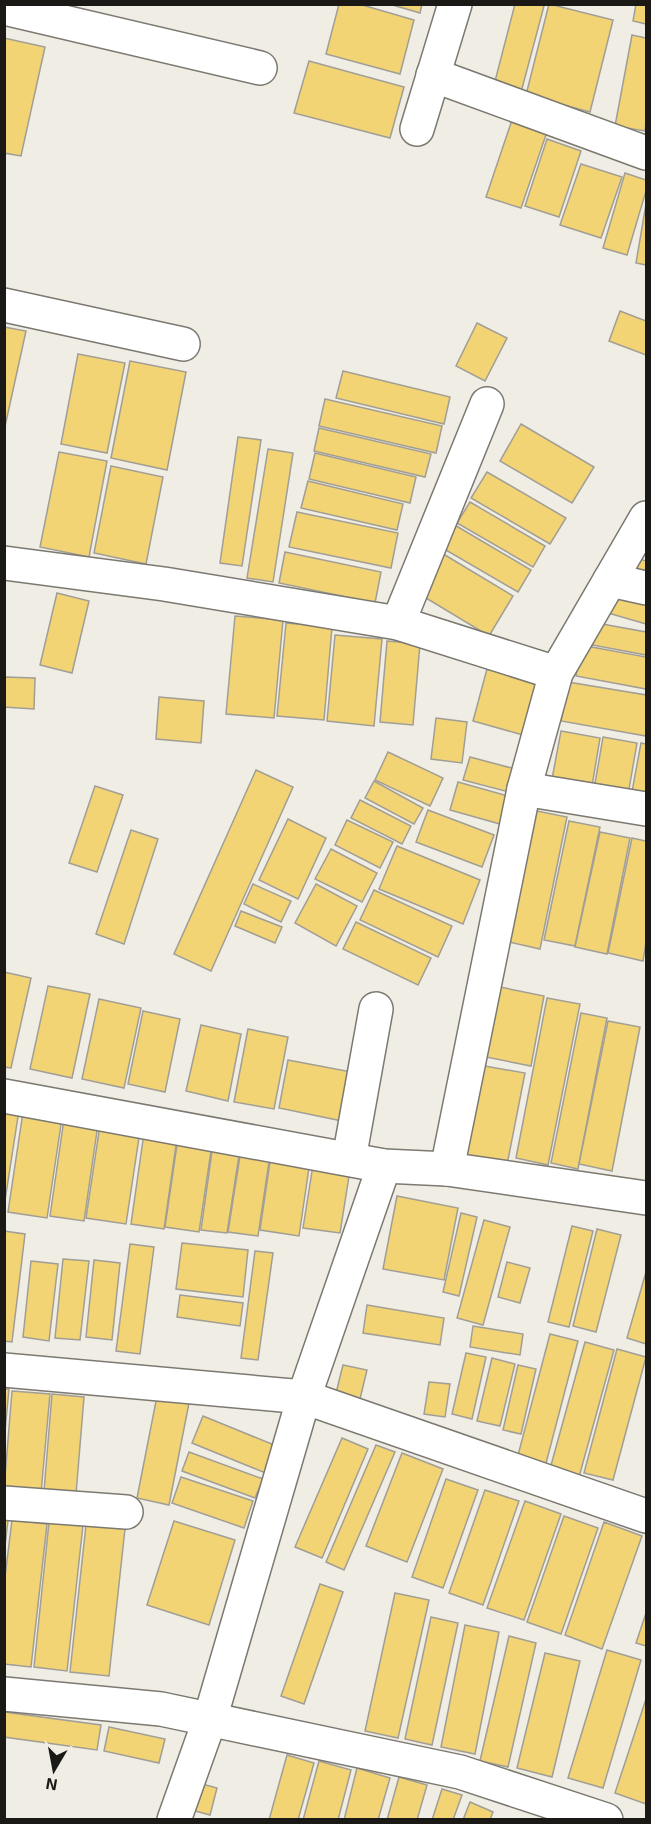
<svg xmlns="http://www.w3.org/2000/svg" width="651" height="1824" viewBox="0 0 651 1824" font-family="'Exo 2',sans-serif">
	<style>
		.building { fill: #f3d474; stroke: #a19e96; stroke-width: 1.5 }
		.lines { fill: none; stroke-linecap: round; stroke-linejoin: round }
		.minor-casing { stroke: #7c7971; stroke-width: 36 }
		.minor { stroke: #fff; stroke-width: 33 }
	</style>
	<rect width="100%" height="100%" fill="#f0ede4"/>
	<g class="building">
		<polygon points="339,4 359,4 414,20 400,74 326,54"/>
		<polygon points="389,4 422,4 420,13"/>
		<polygon points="515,4 536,4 544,6 520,96 493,89"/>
		<polygon points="549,4 613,20 590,112 526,95"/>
		<polygon points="636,4 646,4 646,24 633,21"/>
		<polygon points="632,35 646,38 646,122 645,131 615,126"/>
		<polygon points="4,38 45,47 21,156 4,153"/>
		<polygon points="309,61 404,87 390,138 294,113"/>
		<polygon points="514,114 549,126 521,208 486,197"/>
		<polygon points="547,139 581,151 559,217 525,206"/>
		<polygon points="581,164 622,177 601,238 560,225"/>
		<polygon points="625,173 646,180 646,191 627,255 603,248"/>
		<polygon points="646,204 646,265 636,263"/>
		<polygon points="620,311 646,321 646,355 609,341"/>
		<polygon points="477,323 507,338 485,381 456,366"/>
		<polygon points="4,327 26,331 4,431"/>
		<polygon points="78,354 125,363 107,453 61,444"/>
		<polygon points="130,361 186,372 167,470 111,458"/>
		<polygon points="343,371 450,397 444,424 336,398"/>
		<polygon points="325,399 442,426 436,453 319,426"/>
		<polygon points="521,424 594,467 572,503 500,461"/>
		<polygon points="319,428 431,454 425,477 314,451"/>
		<polygon points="238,437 261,440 242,566 220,563"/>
		<polygon points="268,449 293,453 273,582 247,578"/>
		<polygon points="59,452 107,461 89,557 40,547"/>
		<polygon points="315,453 416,477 410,503 309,479"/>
		<polygon points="111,466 163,477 146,564 94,553"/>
		<polygon points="487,472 566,518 550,544 471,498"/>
		<polygon points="308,481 403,504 397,530 301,508"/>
		<polygon points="470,502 545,546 533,567 457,523"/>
		<polygon points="297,512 398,533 391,568 289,547"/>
		<polygon points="453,524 531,570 518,592 439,546"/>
		<polygon points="285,552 381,572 375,603 279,583"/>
		<polygon points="440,552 513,596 489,636 416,592"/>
		<polygon points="631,556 646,561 646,579 626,572"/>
		<polygon points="614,591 646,599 646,624 608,613"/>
		<polygon points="57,593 89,601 72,673 40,665"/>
		<polygon points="235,616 283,620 274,718 226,714"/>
		<polygon points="591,622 646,632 646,655 587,644"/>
		<polygon points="286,623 332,627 324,720 277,716"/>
		<polygon points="335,635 382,639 374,726 327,721"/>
		<polygon points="387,641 420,644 413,725 380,722"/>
		<polygon points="581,645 646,657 646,689 576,676"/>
		<polygon points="487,669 537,683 523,735 473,721"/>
		<polygon points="4,677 35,678 34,709 4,707"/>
		<polygon points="568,682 646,695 646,736 561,721"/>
		<polygon points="159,697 204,701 201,743 156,739"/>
		<polygon points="436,718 467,722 462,763 431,759"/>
		<polygon points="561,731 600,738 592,786 552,779"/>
		<polygon points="603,737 637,743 628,795 594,789"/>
		<polygon points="641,743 646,744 646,800 631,797"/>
		<polygon points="388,752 443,778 430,806 375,780"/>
		<polygon points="470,757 519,770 513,793 463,780"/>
		<polygon points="256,770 293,787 211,971 174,954"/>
		<polygon points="374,781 423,808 414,824 365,798"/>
		<polygon points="458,782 508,796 500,824 450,810"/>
		<polygon points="95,786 123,795 97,872 69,863"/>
		<polygon points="360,800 411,826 402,844 351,818"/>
		<polygon points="428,810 494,835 482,867 416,842"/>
		<polygon points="532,810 567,817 540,949 505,941"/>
		<polygon points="288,819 326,838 298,899 259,880"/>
		<polygon points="347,820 393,842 380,868 335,845"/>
		<polygon points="569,821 600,827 575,946 544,940"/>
		<polygon points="131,830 158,839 124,944 96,934"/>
		<polygon points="600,832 630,838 607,954 575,947"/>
		<polygon points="632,838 646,841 646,942 643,961 608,953"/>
		<polygon points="397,846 480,880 463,924 379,889"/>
		<polygon points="331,849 377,873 362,902 315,879"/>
		<polygon points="253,884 291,901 281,922 244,904"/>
		<polygon points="316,884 357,906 336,946 295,923"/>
		<polygon points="374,890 452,926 438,957 360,920"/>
		<polygon points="241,911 282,927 275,943 235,926"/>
		<polygon points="356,922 431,958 418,985 343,949"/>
		<polygon points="4,972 31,978 11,1068 4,1067"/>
		<polygon points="48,986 90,994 72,1078 30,1069"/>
		<polygon points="495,986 544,996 531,1066 481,1056"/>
		<polygon points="547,998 580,1004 548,1165 516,1158"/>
		<polygon points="99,999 141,1008 124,1088 82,1079"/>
		<polygon points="143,1011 180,1019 165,1092 128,1084"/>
		<polygon points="581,1013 607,1018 578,1169 551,1163"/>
		<polygon points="608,1021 640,1027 612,1171 579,1164"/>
		<polygon points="201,1025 241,1034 228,1101 186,1091"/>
		<polygon points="248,1029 288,1037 274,1109 234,1102"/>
		<polygon points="288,1060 357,1073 347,1122 279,1108"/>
		<polygon points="479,1065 525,1073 507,1165 461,1156"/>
		<polygon points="4,1108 19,1110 4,1207"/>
		<polygon points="23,1112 62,1118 47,1218 8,1212"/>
		<polygon points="64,1119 98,1124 84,1221 50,1216"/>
		<polygon points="100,1125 140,1131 126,1224 86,1218"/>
		<polygon points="144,1133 177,1138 164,1229 131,1224"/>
		<polygon points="178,1138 212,1144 199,1232 165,1227"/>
		<polygon points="213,1144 240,1149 227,1233 201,1230"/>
		<polygon points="241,1150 270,1155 258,1236 228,1232"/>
		<polygon points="271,1155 310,1161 299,1236 260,1230"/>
		<polygon points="313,1165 350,1170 340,1233 303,1228"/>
		<polygon points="397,1196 458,1208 444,1280 383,1269"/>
		<polygon points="461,1213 477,1217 459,1296 443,1292"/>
		<polygon points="484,1220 510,1227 483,1325 457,1318"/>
		<polygon points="572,1226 593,1231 569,1327 548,1322"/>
		<polygon points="597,1229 621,1235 596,1332 573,1326"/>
		<polygon points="4,1231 25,1234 12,1342 4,1341"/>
		<polygon points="182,1243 248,1250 243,1297 176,1289"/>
		<polygon points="130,1244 154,1247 140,1354 116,1351"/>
		<polygon points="255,1251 273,1253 258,1360 241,1358"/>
		<polygon points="63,1259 89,1261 80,1340 55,1338"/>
		<polygon points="94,1260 120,1263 112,1340 86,1337"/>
		<polygon points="31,1261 58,1264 49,1341 23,1337"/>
		<polygon points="507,1262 530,1268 520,1303 498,1297"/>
		<polygon points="646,1272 646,1344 627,1338"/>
		<polygon points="180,1295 243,1303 240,1326 177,1317"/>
		<polygon points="367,1305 444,1318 440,1345 363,1333"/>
		<polygon points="473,1326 523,1334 520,1355 470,1347"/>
		<polygon points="550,1334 578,1341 545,1467 517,1459"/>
		<polygon points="585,1342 614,1350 579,1477 550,1469"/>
		<polygon points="617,1349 646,1357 613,1480 584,1473"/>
		<polygon points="466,1353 486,1357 472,1419 452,1414"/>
		<polygon points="492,1358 515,1364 500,1426 477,1421"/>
		<polygon points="343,1365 367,1370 359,1403 335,1397"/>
		<polygon points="518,1365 536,1369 521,1434 503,1430"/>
		<polygon points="429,1382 450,1384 445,1417 424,1414"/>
		<polygon points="4,1389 9,1389 4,1442"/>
		<polygon points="12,1391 50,1394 41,1493 4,1489"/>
		<polygon points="158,1391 190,1398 169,1505 137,1498"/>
		<polygon points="52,1394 84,1397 76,1494 44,1491"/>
		<polygon points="203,1416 279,1447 268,1474 192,1443"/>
		<polygon points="342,1438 368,1449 322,1558 295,1547"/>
		<polygon points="376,1445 395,1452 344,1570 326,1562"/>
		<polygon points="189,1452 263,1479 255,1498 182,1471"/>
		<polygon points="402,1453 443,1469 407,1562 366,1546"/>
		<polygon points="181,1477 253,1501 244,1528 172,1503"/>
		<polygon points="446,1479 478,1490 443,1588 412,1577"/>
		<polygon points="485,1490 519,1501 483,1605 449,1593"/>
		<polygon points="525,1501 561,1514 524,1620 487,1608"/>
		<polygon points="564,1516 598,1528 561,1634 527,1622"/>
		<polygon points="4,1519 8,1520 4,1555"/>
		<polygon points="12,1520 47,1524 31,1667 4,1664 4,1585"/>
		<polygon points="174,1521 235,1540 209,1625 147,1605"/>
		<polygon points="49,1522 83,1525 67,1671 34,1667"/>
		<polygon points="604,1522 642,1536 602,1649 565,1635"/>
		<polygon points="86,1525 125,1529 109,1676 70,1672"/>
		<polygon points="320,1584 343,1592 304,1704 281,1696"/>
		<polygon points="395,1593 429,1600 398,1738 365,1731"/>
		<polygon points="646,1613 646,1646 636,1643"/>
		<polygon points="431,1617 458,1623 432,1745 405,1739"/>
		<polygon points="465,1625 499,1632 475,1754 441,1747"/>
		<polygon points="509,1636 536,1643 508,1767 480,1761"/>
		<polygon points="607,1650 641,1660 603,1788 568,1778"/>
		<polygon points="545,1653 580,1661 552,1777 517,1768"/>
		<polygon points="646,1699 646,1804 615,1793"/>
		<polygon points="4,1712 101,1725 97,1750 4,1737"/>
		<polygon points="109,1727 165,1739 159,1763 104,1751"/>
		<polygon points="287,1755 314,1763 298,1820 269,1820"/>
		<polygon points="319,1761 351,1770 338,1820 303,1820"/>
		<polygon points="357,1768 390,1778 378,1820 344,1820"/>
		<polygon points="399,1777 427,1785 417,1820 387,1820"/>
		<polygon points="191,1781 217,1788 210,1815 184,1808"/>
		<polygon points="442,1789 462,1795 453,1820 432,1820"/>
		<polygon points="470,1802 493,1812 490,1820 463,1820"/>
	</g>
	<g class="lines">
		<g class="minor-casing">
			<g id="minor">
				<polyline points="4,8 260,68"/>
				<polyline points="433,75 646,153"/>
				<polyline points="417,129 455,4"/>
				<polyline points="4,305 183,344"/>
				<polyline points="4,563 164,584 398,623 556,673"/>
				<polyline points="610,580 646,588"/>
				<polyline points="398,623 487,404"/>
				<polyline points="524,789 646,809"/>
				<polyline points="4,1096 384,1166 447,1169 646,1198"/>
				<polyline points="349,1159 376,1009"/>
				<polyline points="447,1169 524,789 556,673 646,518"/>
				<polyline points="4,1370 304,1397 646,1516"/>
				<polyline points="4,1503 126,1512"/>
				<polyline points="4,1694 161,1709 460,1772 606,1820"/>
				<polyline points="174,1820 210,1719 304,1397 384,1166"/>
			</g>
		</g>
		<use href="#minor" class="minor"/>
	</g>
	<rect width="651" height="1824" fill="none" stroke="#1a1916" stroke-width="12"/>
	<g transform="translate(54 1770) rotate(190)" stroke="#f0ede4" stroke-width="4.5" paint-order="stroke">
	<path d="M0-4.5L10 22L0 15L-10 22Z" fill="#1a1916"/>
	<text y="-9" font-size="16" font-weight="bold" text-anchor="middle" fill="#1a1916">N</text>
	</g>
</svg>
